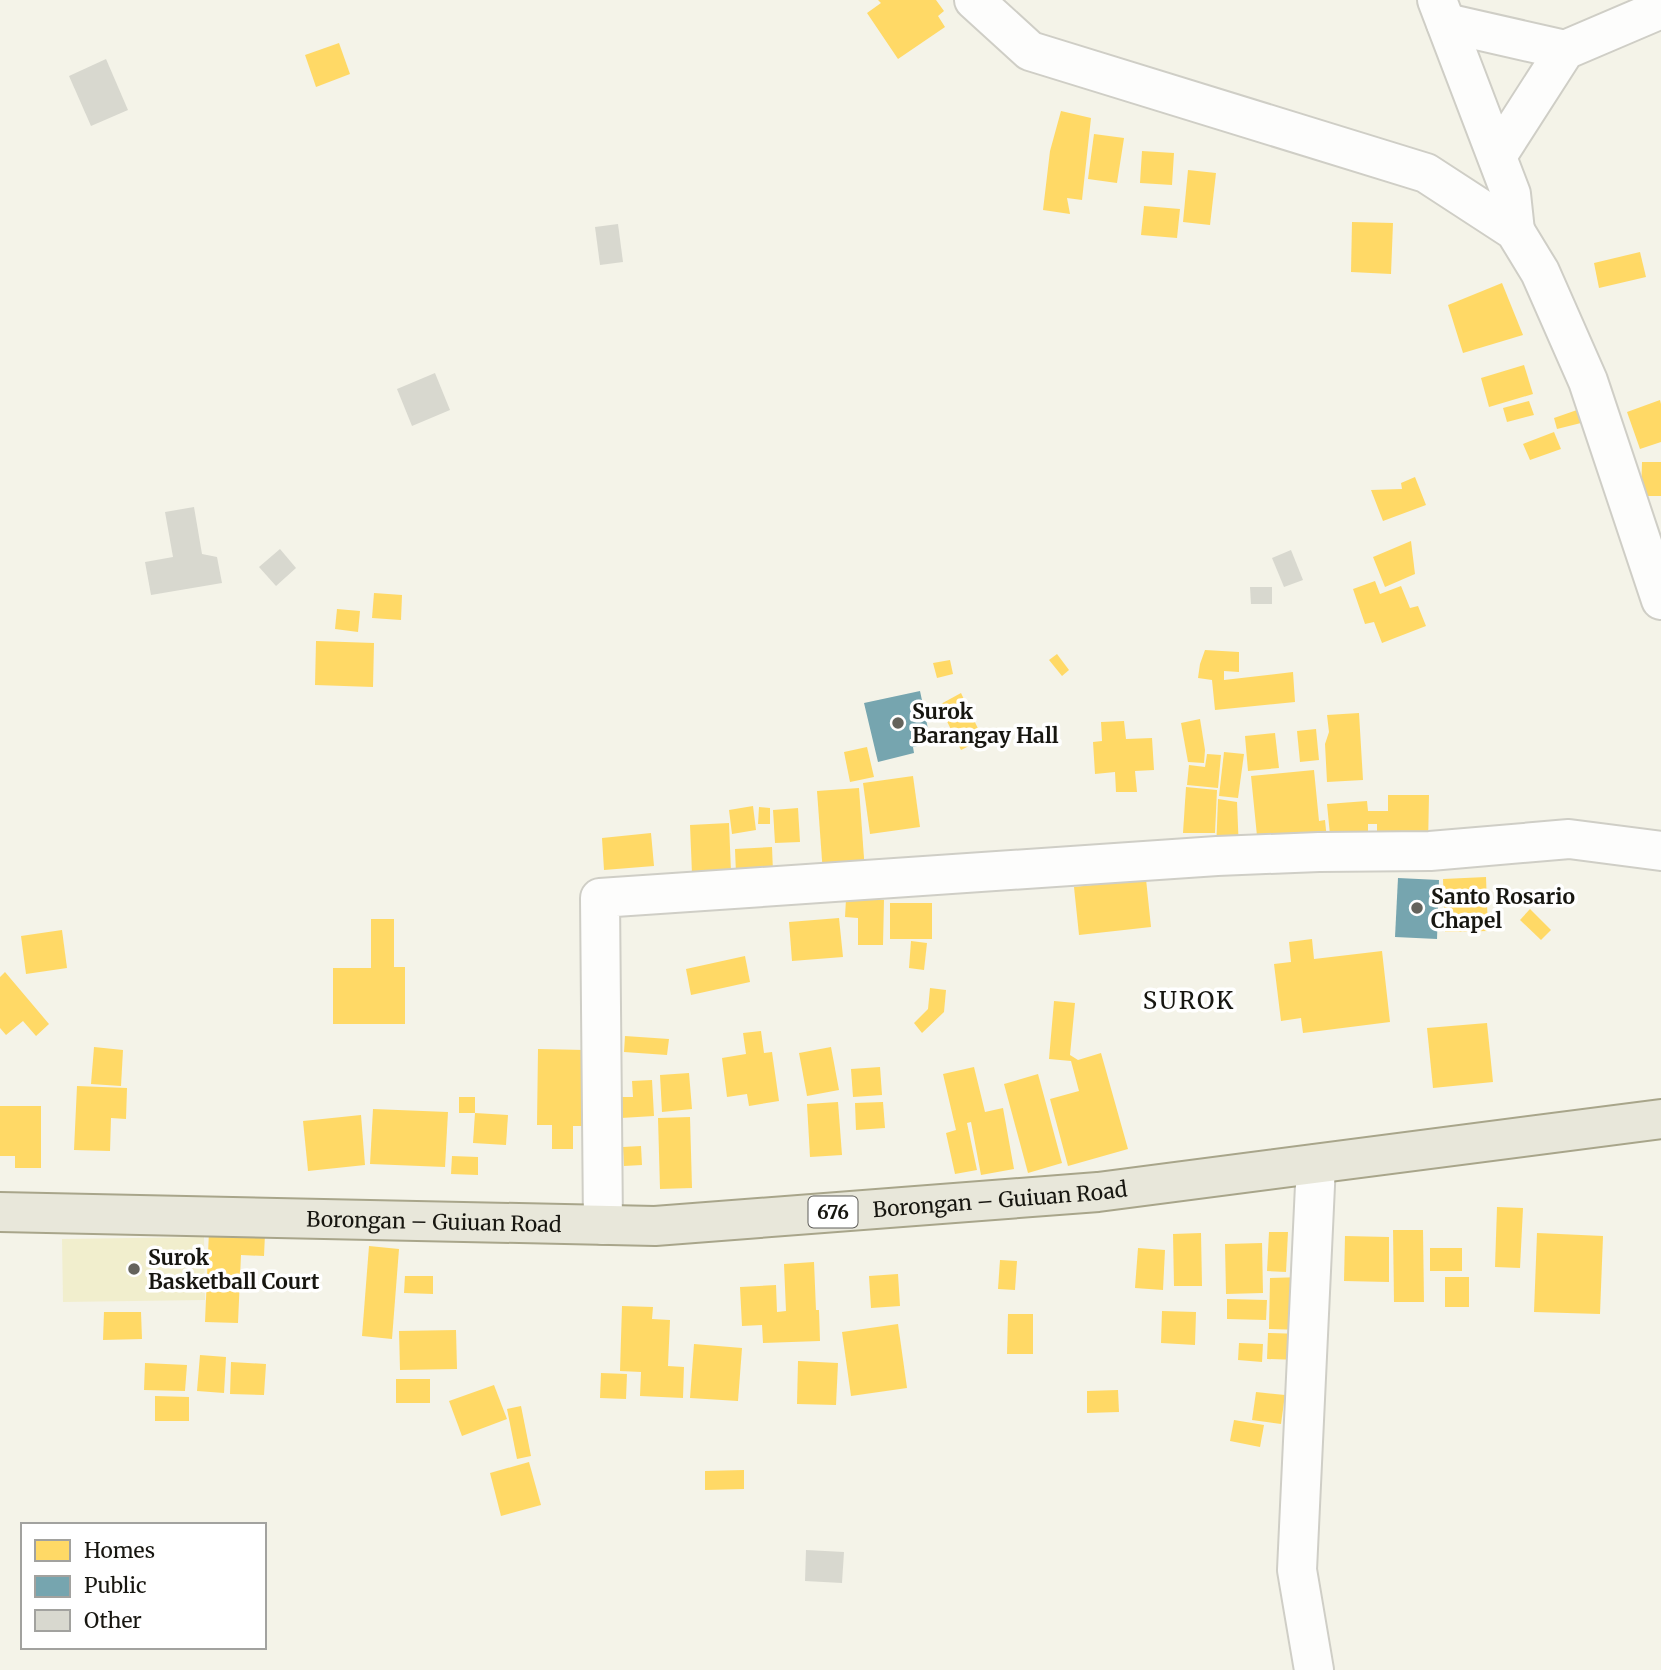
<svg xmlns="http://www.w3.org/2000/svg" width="1661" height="1670" viewBox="0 0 1661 1670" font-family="Merriweather,serif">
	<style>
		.park { fill: #f1eecd }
		.homes { fill: #ffd966 }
		.public { fill: #76a5af }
		.building { fill: #d8d8cf }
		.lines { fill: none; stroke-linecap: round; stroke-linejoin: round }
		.street-casing { stroke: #cfcec6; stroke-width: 42 }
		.primary-casing { stroke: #a8a58a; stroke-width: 42 }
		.street { stroke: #fdfdfc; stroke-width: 38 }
		.primary { stroke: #e8e7da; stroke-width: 38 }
		.poi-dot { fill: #64635c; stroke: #fff; stroke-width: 2.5 }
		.labels { text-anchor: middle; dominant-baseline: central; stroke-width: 7; stroke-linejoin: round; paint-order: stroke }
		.shield { fill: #fff; stroke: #5d5c58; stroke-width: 2 }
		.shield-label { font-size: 19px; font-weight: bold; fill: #171610 }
		.poi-label { font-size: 21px; font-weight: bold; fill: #171610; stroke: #fff; text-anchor: start }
		.street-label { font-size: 21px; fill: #171610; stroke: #fff }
		.quarter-label { font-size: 24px; letter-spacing: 2px; fill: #171610; stroke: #fff }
	</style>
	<rect width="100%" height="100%" fill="#f4f3e8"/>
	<polygon class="park" points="204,1237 205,1300 63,1302 62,1239"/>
	<g class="homes">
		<polygon points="878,0 936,0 944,11 938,16 945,27 898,59 867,13 881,3"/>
		<polygon points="339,43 350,74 316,87 305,55"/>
		<polygon points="1061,111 1091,118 1082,200 1067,198 1070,214 1043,210 1050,151"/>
		<polygon points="1094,134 1124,138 1117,183 1088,179"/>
		<polygon points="1142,151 1174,153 1172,185 1140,183"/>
		<polygon points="1188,170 1216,173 1210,225 1183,222"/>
		<polygon points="1144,206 1180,209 1177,238 1141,235"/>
		<polygon points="1352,222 1393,223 1391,274 1351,272"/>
		<polygon points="1640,252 1646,277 1599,288 1594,263"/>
		<polygon points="1502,283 1523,335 1463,353 1448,305"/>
		<polygon points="1524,365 1533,394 1489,407 1481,378"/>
		<polygon points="1660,400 1661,404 1661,442 1640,449 1627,412"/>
		<polygon points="1529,401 1534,415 1507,422 1503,408"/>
		<polygon points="1577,410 1581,423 1557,429 1554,418"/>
		<polygon points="1554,432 1561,449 1530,460 1523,444"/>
		<polygon points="1642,462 1661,462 1661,496 1641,496"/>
		<polygon points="1415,477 1426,505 1383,521 1371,490 1402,489 1401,483"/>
		<polygon points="1411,541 1415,574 1385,587 1373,557"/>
		<polygon points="1375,581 1380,594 1401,586 1410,608 1418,606 1426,626 1382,643 1374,622 1365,624 1353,589"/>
		<polygon points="374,593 402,595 401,620 372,618"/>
		<polygon points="337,609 360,611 358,632 335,629"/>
		<polygon points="316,641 374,643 373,687 315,685"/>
		<polygon points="1205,650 1239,652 1239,672 1224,671 1224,680 1293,672 1295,702 1215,710 1212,680 1198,678 1200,664"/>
		<polygon points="1057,654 1069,670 1062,676 1049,660"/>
		<polygon points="950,660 953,674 937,678 933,663"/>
		<polygon points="961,693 983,739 961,750 939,705"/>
		<polygon points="1359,713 1363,780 1327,782 1325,744 1329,732 1327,715"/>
		<polygon points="1200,719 1205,750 1204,763 1188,762 1181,723"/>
		<polygon points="1124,721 1126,739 1152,738 1154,770 1135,771 1137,792 1116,792 1115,772 1095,774 1093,742 1102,741 1101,722"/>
		<polygon points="1316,729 1319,760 1300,762 1297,731"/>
		<polygon points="1275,733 1279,768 1248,771 1245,736"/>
		<polygon points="867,747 874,777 850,782 844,752"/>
		<polygon points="1224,752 1244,754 1238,798 1219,796"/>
		<polygon points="1207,754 1221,755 1218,788 1187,785 1189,765 1205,767"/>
		<polygon points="1314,770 1319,821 1325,820 1327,840 1258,846 1251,776"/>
		<polygon points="913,776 920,827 870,834 863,783"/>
		<polygon points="1186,787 1217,790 1215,833 1183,833"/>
		<polygon points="859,788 865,872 823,874 817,791"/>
		<polygon points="1388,795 1429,795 1428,847 1377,845 1377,824 1368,824 1368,832 1330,835 1327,804 1367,801 1368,811 1388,811"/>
		<polygon points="1218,799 1237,802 1239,851 1216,851"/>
		<polygon points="753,806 756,830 732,834 729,810"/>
		<polygon points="759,807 770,808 770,824 758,824"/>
		<polygon points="798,808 800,842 775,843 773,810"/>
		<polygon points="729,823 731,872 692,874 690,825"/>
		<polygon points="651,833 654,866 604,870 602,838"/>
		<polygon points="772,847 773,872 736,874 735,849"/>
		<polygon points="1486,877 1488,931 1445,932 1443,879"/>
		<polygon points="1146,879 1151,927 1079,935 1074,887"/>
		<polygon points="846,899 884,900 883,945 858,945 858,918 845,917"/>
		<rect x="890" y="903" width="42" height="36"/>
		<polygon points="1530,909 1551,930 1541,940 1520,920"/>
		<polygon points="839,918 843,957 792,961 789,922"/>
		<polygon points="371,919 394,919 394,967 405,967 405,1024 333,1024 333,968 371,968"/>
		<polygon points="62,930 67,968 26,974 21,936"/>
		<polygon points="1312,939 1314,959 1382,951 1390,1022 1303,1033 1301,1018 1281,1021 1274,964 1291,962 1289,942"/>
		<polygon points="911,941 927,943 924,970 909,968"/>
		<polygon points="745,956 750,982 691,995 686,969"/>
		<polygon points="5,972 49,1024 36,1036 23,1021 6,1035 0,1028 0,977"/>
		<polygon points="930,988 946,990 944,1012 922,1033 914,1023 928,1009"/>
		<polygon points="1054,1001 1075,1003 1070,1055 1078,1060 1101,1053 1128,1149 1068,1166 1050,1099 1079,1091 1071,1061 1049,1059"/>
		<polygon points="1487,1023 1493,1082 1433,1088 1427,1028"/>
		<polygon points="761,1031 764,1053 772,1052 779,1101 749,1106 747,1094 727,1097 722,1058 746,1054 743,1033"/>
		<polygon points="625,1036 669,1039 667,1055 624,1052"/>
		<polygon points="94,1047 123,1050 121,1086 91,1084"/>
		<polygon points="831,1047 839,1090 807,1096 799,1053"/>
		<polygon points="538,1049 585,1050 584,1126 573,1126 573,1149 552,1149 552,1125 537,1125"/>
		<polygon points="880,1067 882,1095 853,1097 851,1069"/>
		<polygon points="974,1067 985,1112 1003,1108 1014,1169 981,1175 971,1122 967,1123 977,1170 955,1174 946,1133 956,1130 943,1074"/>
		<polygon points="689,1073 692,1109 662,1112 660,1075"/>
		<polygon points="1038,1074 1062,1163 1028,1173 1004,1084"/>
		<polygon points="652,1080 654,1116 621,1118 620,1097 633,1097 632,1081"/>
		<polygon points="77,1086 127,1088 126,1119 111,1118 110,1151 74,1150"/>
		<rect x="459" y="1097" width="16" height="16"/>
		<polygon points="838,1102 842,1155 810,1157 807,1104"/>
		<polygon points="883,1102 885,1128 856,1130 855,1103"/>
		<polygon points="0,1106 41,1106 41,1168 15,1168 15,1156 0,1156"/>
		<polygon points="373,1109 448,1112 445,1167 370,1164"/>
		<polygon points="475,1113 508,1115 506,1145 473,1143"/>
		<polygon points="361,1115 365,1165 308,1171 303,1121"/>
		<polygon points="690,1117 692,1188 660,1189 658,1118"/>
		<polygon points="641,1146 642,1165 624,1166 623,1147"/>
		<polygon points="452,1156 478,1157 478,1175 451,1174"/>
		<polygon points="1497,1207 1523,1208 1520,1268 1495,1267"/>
		<polygon points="1393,1230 1423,1230 1424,1302 1394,1302"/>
		<polygon points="209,1231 265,1234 264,1256 241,1255 238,1323 205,1322"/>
		<polygon points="1269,1232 1288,1232 1286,1272 1267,1271"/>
		<polygon points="1201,1233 1202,1286 1174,1286 1173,1234"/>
		<polygon points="1537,1233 1603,1236 1600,1314 1534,1312"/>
		<polygon points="1345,1236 1389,1237 1389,1282 1344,1281"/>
		<polygon points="1262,1243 1263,1293 1226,1294 1225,1244"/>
		<polygon points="369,1246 399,1249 392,1339 362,1336"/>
		<polygon points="1138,1248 1165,1250 1163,1290 1135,1288"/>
		<rect x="1430" y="1248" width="32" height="23"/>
		<polygon points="1000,1260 1017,1261 1015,1290 998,1289"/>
		<polygon points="814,1262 816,1310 819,1310 820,1341 763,1343 762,1325 742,1326 740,1287 776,1285 777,1312 786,1311 784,1264"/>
		<polygon points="898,1274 900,1306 871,1308 869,1276"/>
		<polygon points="405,1276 433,1276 433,1294 404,1293"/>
		<polygon points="1303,1277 1302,1330 1269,1329 1270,1278"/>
		<rect x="1445" y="1277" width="24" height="30"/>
		<polygon points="1227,1299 1267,1300 1266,1320 1227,1319"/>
		<polygon points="622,1306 653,1307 652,1319 670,1320 668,1366 684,1367 683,1398 640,1396 641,1372 620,1371"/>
		<polygon points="1162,1311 1196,1312 1195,1345 1161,1343"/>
		<polygon points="104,1312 141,1312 142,1339 103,1340"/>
		<polygon points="1008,1314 1033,1314 1033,1354 1007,1354"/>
		<polygon points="898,1324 907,1388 851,1396 842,1332"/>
		<polygon points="456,1330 457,1369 400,1370 399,1331"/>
		<polygon points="1268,1333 1302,1334 1300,1360 1267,1359"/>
		<polygon points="1239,1343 1263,1344 1262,1362 1238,1360"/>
		<polygon points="694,1344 742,1348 738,1401 690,1398"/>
		<polygon points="200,1355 226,1357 224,1393 197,1391"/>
		<polygon points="798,1361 838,1363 836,1405 797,1404"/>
		<polygon points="231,1362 266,1364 264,1395 230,1394"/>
		<polygon points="145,1363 187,1365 185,1391 144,1390"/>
		<polygon points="601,1373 627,1374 626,1399 600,1398"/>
		<rect x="396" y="1379" width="34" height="24"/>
		<polygon points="494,1385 507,1419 462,1436 449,1401"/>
		<polygon points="1118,1390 1119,1412 1087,1413 1087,1391"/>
		<polygon points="1256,1392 1285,1395 1281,1424 1252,1420"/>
		<polygon points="155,1396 189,1397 189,1421 155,1421"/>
		<polygon points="521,1406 531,1456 517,1459 507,1409"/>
		<polygon points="1234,1420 1264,1425 1260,1447 1230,1441"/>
		<polygon points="529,1462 541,1505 501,1516 490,1473"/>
		<polygon points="744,1470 744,1489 705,1490 705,1471"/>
	</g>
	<g class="public">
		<polygon points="920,691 931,743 913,747 914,753 878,762 864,703"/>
		<polygon points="1398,878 1439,880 1437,939 1395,937"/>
	</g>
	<g class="building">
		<polygon points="106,59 128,110 91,126 69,76"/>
		<polygon points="618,224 623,262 600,265 595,227"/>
		<polygon points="435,373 450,410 412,426 397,389"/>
		<polygon points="194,507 202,554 217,557 222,583 151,595 145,562 173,557 165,512"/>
		<polygon points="280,549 296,568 276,586 259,567"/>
		<polygon points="1291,550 1303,580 1284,587 1272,558"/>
		<polygon points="1250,587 1272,587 1272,604 1251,604"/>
		<polygon points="806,1550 844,1552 842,1583 805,1581"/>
	</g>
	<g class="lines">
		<g class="street-casing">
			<g id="street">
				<polyline points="974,0 1030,51 1426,173 1515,231 1540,272 1588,381 1661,600"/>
				<polyline points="1437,0 1511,194 1515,231"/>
				<polyline points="1446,23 1565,50"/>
				<polyline points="1497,156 1565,50 1661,9"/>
				<polyline points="603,1225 600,898 1217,856 1319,852 1430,851 1569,839 1661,851"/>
				<polyline points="1314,1670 1297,1570 1316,1164"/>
			</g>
		</g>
		<g class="primary-casing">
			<g id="primary">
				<path id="s1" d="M0 1212 655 1226 1098 1192 1661 1119"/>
			</g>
		</g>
		<use href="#street" class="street"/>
		<use href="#primary" class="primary"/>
	</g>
	<g class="poi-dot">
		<circle cx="898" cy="723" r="7"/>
		<circle cx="1417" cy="908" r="7"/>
		<circle cx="134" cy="1269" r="7"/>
	</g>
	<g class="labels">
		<rect class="shield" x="808.5" y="1196.5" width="49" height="31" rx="5"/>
		<g class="shield-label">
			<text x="833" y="1212">676</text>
		</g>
		<g class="poi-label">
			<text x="912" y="711">Surok<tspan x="912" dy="24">Barangay Hall</tspan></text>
			<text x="1431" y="896">Santo Rosario<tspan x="1431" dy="24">Chapel</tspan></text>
			<text x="148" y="1257">Surok<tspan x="148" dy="24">Basketball Court</tspan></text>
		</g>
		<g class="street-label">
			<text stroke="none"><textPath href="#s1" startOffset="1001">Borongan – Guiuan Road</textPath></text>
			<text stroke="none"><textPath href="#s1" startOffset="434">Borongan – Guiuan Road</textPath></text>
		</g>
		<g class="quarter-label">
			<text x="1189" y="1000">SUROK</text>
		</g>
	</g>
	<rect x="21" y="1523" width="245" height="126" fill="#ffffff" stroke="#a2a29f" stroke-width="2"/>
	<rect x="35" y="1540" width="35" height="21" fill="#ffd966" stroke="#a2a29f" stroke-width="2"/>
	<text x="84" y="1558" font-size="21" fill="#171610">Homes</text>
	<rect x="35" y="1576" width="35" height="21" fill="#76a5af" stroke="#a2a29f" stroke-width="2"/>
	<text x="84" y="1593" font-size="21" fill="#171610">Public</text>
	<rect x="35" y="1610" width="35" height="21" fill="#d8d8cf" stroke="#a2a29f" stroke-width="2"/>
	<text x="84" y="1628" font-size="21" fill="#171610">Other</text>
</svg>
